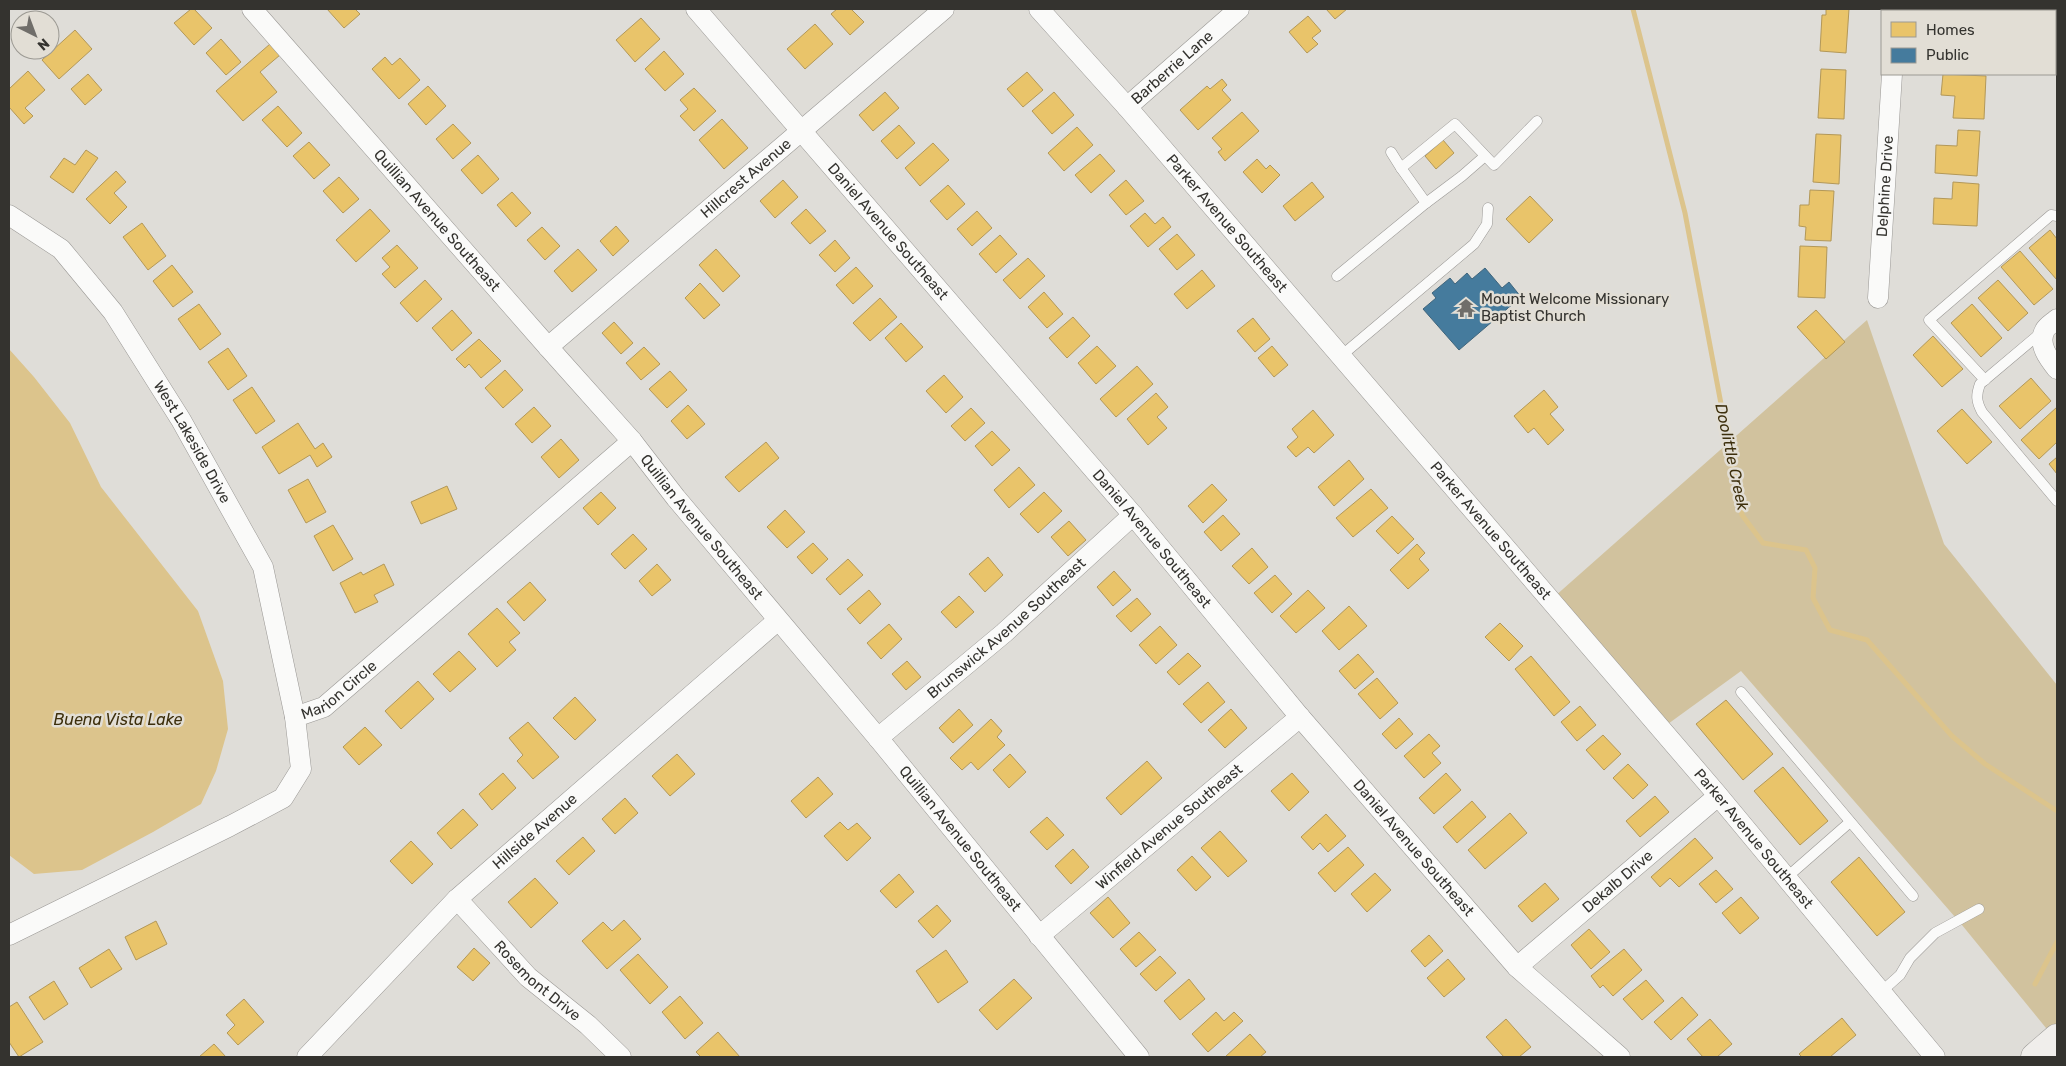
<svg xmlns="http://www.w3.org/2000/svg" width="2066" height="1066" viewBox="0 0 2066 1066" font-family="Rubik,sans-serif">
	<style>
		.green { fill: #d1c29e }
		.water { fill: #dcc48c }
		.homes { fill: #e9c46a; stroke: #b39858 }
		.public { fill: #457b9d; stroke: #40657c }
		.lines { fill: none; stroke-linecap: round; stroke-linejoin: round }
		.stream { stroke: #dcc48c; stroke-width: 5 }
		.service-casing { stroke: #9a9895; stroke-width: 11 }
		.minor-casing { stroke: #9a9895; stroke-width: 21 }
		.secondary-casing { stroke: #9a9895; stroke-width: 29 }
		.service { stroke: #fafaf9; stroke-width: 10 }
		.minor { stroke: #fafaf9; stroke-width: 20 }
		.secondary { stroke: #f0eeeb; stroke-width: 28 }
		.labels { text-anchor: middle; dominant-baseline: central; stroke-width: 5; stroke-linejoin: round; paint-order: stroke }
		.street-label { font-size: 15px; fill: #34332f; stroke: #e2ded5 }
		.poi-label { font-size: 15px; fill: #34332f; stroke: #e2ded5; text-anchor: start }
		.water-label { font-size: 16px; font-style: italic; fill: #3d2f0c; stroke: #e2ded5 }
	</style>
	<rect width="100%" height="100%" fill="#dfddd8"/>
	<polygon class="green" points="1867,320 1944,544 2057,685 2057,1057 2034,1057 2055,1039 1962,925 1741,671 1661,729 1554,597"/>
	<polygon class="water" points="9,349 34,377 70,423 101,487 198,611 223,681 228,729 216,771 201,804 153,832 82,870 34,874 9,855"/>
	<g class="homes">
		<polygon points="191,9 194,9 212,28 194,45 174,23"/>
		<polygon points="327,9 355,9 360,14 344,28"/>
		<polygon points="837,9 851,9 864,22 850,35 831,14"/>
		<polygon points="1326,9 1347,9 1335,19"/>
		<polygon points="1826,9 1849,9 1846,53 1820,51 1822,15 1826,15"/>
		<polygon points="1308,16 1321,31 1312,38 1318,44 1307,53 1289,32"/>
		<polygon points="641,18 660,39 635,62 616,40"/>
		<polygon points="815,24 833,44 805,69 787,49"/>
		<polygon points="75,30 92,49 59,79 42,60"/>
		<polygon points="221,39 241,62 226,75 206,53"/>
		<polygon points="270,44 280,55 260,72 277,92 243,121 216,91"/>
		<polygon points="664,51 684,74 665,91 645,69"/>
		<polygon points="385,57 392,65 400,58 420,80 399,99 372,69"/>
		<polygon points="1821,69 1846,70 1844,119 1818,118"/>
		<polygon points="28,71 45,90 25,108 33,116 24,124 9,107 9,89"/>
		<polygon points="1027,72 1043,90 1023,107 1007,89"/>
		<polygon points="88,74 102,90 85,105 71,89"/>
		<polygon points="1943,74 1986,76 1984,119 1953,118 1955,96 1941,95"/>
		<polygon points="1222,79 1227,85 1222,90 1231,100 1198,130 1180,110 1207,86 1210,89"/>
		<polygon points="428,86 446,106 426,125 408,104"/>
		<polygon points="694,88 716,111 694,131 680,116 688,109 680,100"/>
		<polygon points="885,92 899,108 873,131 859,115"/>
		<polygon points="1054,92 1074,115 1052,134 1032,111"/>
		<polygon points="278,106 302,133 287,147 262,120"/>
		<polygon points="1242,112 1259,131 1225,161 1218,152 1222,149 1212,138"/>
		<polygon points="722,119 748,148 724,169 699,140"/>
		<polygon points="453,124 471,143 453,159 436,139"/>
		<polygon points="899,125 915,143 897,159 881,141"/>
		<polygon points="1077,127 1093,145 1064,171 1048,153"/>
		<polygon points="1958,130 1980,131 1977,176 1935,173 1936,145 1957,146"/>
		<polygon points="1816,134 1841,135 1839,184 1813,182"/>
		<polygon points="1443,140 1454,153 1436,169 1425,156"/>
		<polygon points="309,142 330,165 314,179 293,156"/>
		<polygon points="933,143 949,160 920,186 905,168"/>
		<polygon points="86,150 98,158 73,193 50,177 64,158 75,165"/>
		<polygon points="1100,154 1115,171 1091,193 1075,175"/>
		<polygon points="478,155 499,179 482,194 461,170"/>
		<polygon points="1257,159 1266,169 1270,165 1280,175 1262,193 1243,172"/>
		<polygon points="116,171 126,182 114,193 127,207 110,224 86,199"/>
		<polygon points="339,177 359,199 343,213 323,191"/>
		<polygon points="783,180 798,197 775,218 760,201"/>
		<polygon points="1126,180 1144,201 1126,215 1109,195"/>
		<polygon points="1312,182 1324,197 1295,221 1283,206"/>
		<polygon points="1953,182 1979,184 1977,226 1933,224 1934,198 1952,199"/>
		<polygon points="948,185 965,204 947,220 930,201"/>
		<polygon points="1810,190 1834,191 1831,241 1805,240 1806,227 1799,226 1800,205 1809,205"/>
		<polygon points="512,192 531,213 516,227 497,205"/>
		<polygon points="1530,196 1553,220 1529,243 1506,219"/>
		<polygon points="370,209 390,231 356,262 336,240"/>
		<polygon points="806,209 826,231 810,244 791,223"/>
		<polygon points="977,211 992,228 972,246 957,229"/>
		<polygon points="1145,213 1155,224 1163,217 1171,227 1148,247 1130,226"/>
		<polygon points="142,223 166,256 148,270 123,237"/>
		<polygon points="616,226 629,241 613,256 600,241"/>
		<polygon points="542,227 560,246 545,260 527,240"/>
		<polygon points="2050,230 2057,239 2057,280 2029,248"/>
		<polygon points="1177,234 1195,255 1177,270 1159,249"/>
		<polygon points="1000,235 1017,254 996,273 979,254"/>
		<polygon points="835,240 850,258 835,272 819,255"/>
		<polygon points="397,245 418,268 395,288 382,274 390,267 382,258"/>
		<polygon points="1800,246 1827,247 1825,298 1798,297"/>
		<polygon points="578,249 597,270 572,292 554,271"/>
		<polygon points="716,249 740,276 723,292 699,265"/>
		<polygon points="2020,251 2053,289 2034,305 2001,267"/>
		<polygon points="1028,258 1045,276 1020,299 1003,280"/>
		<polygon points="172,265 193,292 173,307 153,281"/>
		<polygon points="856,267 873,286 853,304 836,285"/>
		<polygon points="1202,270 1215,286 1187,309 1174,294"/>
		<polygon points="425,280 442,299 417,322 400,303"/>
		<polygon points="1998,280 2028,313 2008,331 1978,298"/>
		<polygon points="700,283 720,305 704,319 685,298"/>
		<polygon points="1044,292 1063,314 1047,328 1028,307"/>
		<polygon points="880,298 897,317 870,341 853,323"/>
		<polygon points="199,304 221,334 200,350 178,319"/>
		<polygon points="1972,304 2002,338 1981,357 1951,323"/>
		<polygon points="452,310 472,333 452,351 432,328"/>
		<polygon points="1816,310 1845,342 1826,359 1797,327"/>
		<polygon points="1073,317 1090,336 1067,358 1049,338"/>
		<polygon points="1253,318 1270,339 1255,352 1237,331"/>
		<polygon points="614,322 633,343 621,354 602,333"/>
		<polygon points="901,323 923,347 906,362 885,338"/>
		<polygon points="1933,336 1963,369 1942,387 1913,355"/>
		<polygon points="479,339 501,361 481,378 469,364 465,368 456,359"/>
		<polygon points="1097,346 1116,366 1096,384 1078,363"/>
		<polygon points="1272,346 1288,365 1274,377 1258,358"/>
		<polygon points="644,347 660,364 641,380 626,363"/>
		<polygon points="228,348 247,376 228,390 208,362"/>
		<polygon points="1137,366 1153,384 1116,417 1100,399"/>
		<polygon points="505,370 523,390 503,408 485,388"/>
		<polygon points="670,371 687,390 667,408 649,389"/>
		<polygon points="944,375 963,397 946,413 926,391"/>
		<polygon points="2031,378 2051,401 2020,429 1999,406"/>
		<polygon points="252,387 275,421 256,434 233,400"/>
		<polygon points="1544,390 1558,407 1550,414 1564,430 1548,445 1534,428 1528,433 1514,416"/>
		<polygon points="1156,393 1168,407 1157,417 1167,428 1148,445 1127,419"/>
		<polygon points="688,405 705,424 687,439 671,421"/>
		<polygon points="534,407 551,426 532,443 515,424"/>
		<polygon points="2057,407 2057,442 2039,459 2021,440"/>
		<polygon points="971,408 985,423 965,441 951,426"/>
		<polygon points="1962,409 1992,442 1967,464 1937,431"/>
		<polygon points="1313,410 1334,435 1314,453 1308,447 1296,457 1287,447 1298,437 1292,429"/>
		<polygon points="298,423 315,449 323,443 332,457 317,467 310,455 279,474 262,447"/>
		<polygon points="992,431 1010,450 992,466 975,446"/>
		<polygon points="561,439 579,460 559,478 541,457"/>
		<polygon points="766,442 779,458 739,492 725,477"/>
		<polygon points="2057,457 2057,474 2049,464"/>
		<polygon points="1349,460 1364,479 1334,506 1318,487"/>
		<polygon points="1019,467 1035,485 1009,508 994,490"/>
		<polygon points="308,479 326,512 306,523 288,490"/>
		<polygon points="1212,484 1227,500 1203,523 1188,506"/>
		<polygon points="447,486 457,509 421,524 411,502"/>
		<polygon points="1371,489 1388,508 1353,537 1336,518"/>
		<polygon points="601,492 616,508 598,525 583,508"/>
		<polygon points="1044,492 1062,511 1038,533 1020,514"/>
		<polygon points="785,510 805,532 787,548 767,527"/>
		<polygon points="1223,515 1240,534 1221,551 1204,532"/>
		<polygon points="1392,516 1414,539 1398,554 1376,531"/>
		<polygon points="1069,521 1086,540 1068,556 1051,537"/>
		<polygon points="333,525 353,559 333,571 314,536"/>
		<polygon points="633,534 647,549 625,569 611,554"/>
		<polygon points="813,543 828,559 812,574 797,557"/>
		<polygon points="1417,544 1425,553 1419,559 1429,570 1408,589 1390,570"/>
		<polygon points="1252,548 1268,567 1249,584 1232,566"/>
		<polygon points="988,557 1003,575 985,592 969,574"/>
		<polygon points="848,559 863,575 840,595 826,579"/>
		<polygon points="384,564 394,585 374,595 378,602 355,613 340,583 361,572 363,575"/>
		<polygon points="657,564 671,580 652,596 639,581"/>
		<polygon points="1114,571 1131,590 1113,606 1097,587"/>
		<polygon points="1275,575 1292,594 1272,613 1254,593"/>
		<polygon points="530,582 546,600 524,621 507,602"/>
		<polygon points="869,590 881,604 860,624 847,609"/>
		<polygon points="1308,590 1325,608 1296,633 1280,616"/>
		<polygon points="959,596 974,612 956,628 941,612"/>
		<polygon points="1137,598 1151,614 1131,632 1116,616"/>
		<polygon points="1349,606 1367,626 1339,650 1322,631"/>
		<polygon points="497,608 520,633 509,642 516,650 497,667 468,634"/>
		<polygon points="1500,623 1523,646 1509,661 1485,637"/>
		<polygon points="889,624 902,639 881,659 867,643"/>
		<polygon points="1160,626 1177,645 1156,664 1139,645"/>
		<polygon points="459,651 476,669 450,692 433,674"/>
		<polygon points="1188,653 1201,666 1179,685 1167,672"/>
		<polygon points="1358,654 1374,672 1355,689 1339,671"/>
		<polygon points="1531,656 1570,702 1554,716 1515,669"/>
		<polygon points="907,661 921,677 906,690 892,674"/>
		<polygon points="1377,678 1398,703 1380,719 1358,694"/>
		<polygon points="418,681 434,699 401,729 385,711"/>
		<polygon points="1208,682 1225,702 1201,723 1183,704"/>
		<polygon points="575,697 596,720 575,740 553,718"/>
		<polygon points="1726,700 1773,754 1743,780 1696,724"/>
		<polygon points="1580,706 1596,725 1577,741 1561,722"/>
		<polygon points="959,709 973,725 953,743 939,728"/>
		<polygon points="1231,709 1247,728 1225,748 1208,730"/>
		<polygon points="1399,718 1413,734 1396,749 1382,734"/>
		<polygon points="991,719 1002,731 997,737 1005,745 978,770 971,762 962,770 950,758"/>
		<polygon points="528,722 559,757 533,779 517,761 523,755 509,738"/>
		<polygon points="365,727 382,745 359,765 343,747"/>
		<polygon points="1429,734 1440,746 1432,753 1441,763 1424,778 1404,756"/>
		<polygon points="1603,735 1621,754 1604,770 1586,750"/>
		<polygon points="677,754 695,774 670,796 652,776"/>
		<polygon points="1010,754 1026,772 1009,788 993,770"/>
		<polygon points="1147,761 1162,778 1121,815 1106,798"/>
		<polygon points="1628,764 1648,785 1633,799 1613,778"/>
		<polygon points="1783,767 1828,821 1800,845 1754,791"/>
		<polygon points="503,773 516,788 492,810 479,794"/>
		<polygon points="1292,773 1309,792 1289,811 1271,791"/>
		<polygon points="1446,773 1461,790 1434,814 1419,798"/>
		<polygon points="818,777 833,794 806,818 791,801"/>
		<polygon points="1655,796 1669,812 1640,837 1626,821"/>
		<polygon points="625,798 638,813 615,834 602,819"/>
		<polygon points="1472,801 1486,817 1457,843 1443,827"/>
		<polygon points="463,809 478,825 451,849 437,833"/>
		<polygon points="1510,813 1527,833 1485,869 1468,850"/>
		<polygon points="1326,814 1346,836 1328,852 1320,843 1313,850 1301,837"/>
		<polygon points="1047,817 1064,835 1047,850 1030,832"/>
		<polygon points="840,822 848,830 857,823 871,838 847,861 824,836"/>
		<polygon points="1220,831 1247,861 1228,877 1201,848"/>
		<polygon points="583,837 595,851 569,875 556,861"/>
		<polygon points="1695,838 1713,858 1679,887 1670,878 1660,887 1651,877"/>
		<polygon points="411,841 433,864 412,884 390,861"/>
		<polygon points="1348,847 1364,865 1335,892 1318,873"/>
		<polygon points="1073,849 1089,867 1071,884 1055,866"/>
		<polygon points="1192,856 1211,877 1196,891 1177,870"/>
		<polygon points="1859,857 1905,912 1877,936 1831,882"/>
		<polygon points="1716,870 1733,889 1716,903 1699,884"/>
		<polygon points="1375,873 1391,890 1367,912 1351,894"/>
		<polygon points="899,874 914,892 896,908 880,891"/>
		<polygon points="535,878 558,903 531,928 508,902"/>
		<polygon points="1545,883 1559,899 1532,922 1518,906"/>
		<polygon points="1108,897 1130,923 1113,938 1090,913"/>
		<polygon points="1741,897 1759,918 1740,934 1722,913"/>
		<polygon points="937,905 951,921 933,938 918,921"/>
		<polygon points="624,920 641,939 607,969 582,941 603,922 612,931"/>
		<polygon points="156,921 167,944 136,960 125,937"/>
		<polygon points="1589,929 1610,952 1591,969 1571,945"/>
		<polygon points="1139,932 1156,950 1136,967 1120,949"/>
		<polygon points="1429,935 1443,951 1425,967 1411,951"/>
		<polygon points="474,948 490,963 473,981 457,967"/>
		<polygon points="109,949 122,969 91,988 79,968"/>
		<polygon points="1624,949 1642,970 1613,996 1603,985 1600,988 1591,976"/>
		<polygon points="946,950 968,982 938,1003 916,971"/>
		<polygon points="638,954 668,987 650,1004 620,970"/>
		<polygon points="1160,956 1176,973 1156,991 1140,974"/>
		<polygon points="1448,959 1465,979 1444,997 1427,978"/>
		<polygon points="1014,979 1032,998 997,1030 979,1010"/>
		<polygon points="1189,979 1205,999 1180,1020 1164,1001"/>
		<polygon points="1646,980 1664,1001 1642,1020 1623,999"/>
		<polygon points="54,981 68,1004 44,1020 29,997"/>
		<polygon points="680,996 703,1023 685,1039 662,1012"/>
		<polygon points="1682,997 1698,1015 1671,1040 1654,1022"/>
		<polygon points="244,999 264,1022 238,1045 227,1033 235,1025 226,1015"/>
		<polygon points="17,1002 43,1042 19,1057 9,1042 9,1007"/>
		<polygon points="1216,1012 1224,1021 1234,1012 1243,1021 1208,1052 1192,1034"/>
		<polygon points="1842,1018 1856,1035 1830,1057 1802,1057 1799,1054"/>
		<polygon points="1506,1019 1531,1047 1519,1057 1504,1057 1486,1037"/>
		<polygon points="1710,1019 1732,1044 1717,1057 1703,1057 1687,1039"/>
		<polygon points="718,1032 740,1057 701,1057 696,1052"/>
		<polygon points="1250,1034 1266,1052 1260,1057 1225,1057"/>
		<polygon points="214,1044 226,1057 199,1057"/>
	</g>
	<polygon class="public" points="1485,268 1502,288 1509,282 1521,297 1459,350 1423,309 1436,298 1432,293 1450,278 1455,284 1467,273 1472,279"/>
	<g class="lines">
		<g class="stream">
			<polyline points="1633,9 1685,213 1742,515 1763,543 1806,550 1815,568 1813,598 1830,630 1867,640 1952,736 1985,764 2057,811"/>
			<polyline points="2035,984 2057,942"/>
		</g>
		<g class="service-casing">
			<g id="service">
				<polyline points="1391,152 1401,168"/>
				<polyline points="1485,156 1462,176 1426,203 1401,168 1455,124 1494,165 1537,121"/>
				<polyline points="1337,276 1426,203"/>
				<path d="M2043 331 1980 384C1976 395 1976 401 1982 412L2057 501"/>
				<polyline points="1341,356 1474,244 1487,224 1488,208"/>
				<polyline points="1985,380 1929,320 2051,215 2057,216"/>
				<polyline points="1741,692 1913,896"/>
				<polyline points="1786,878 1850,822"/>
				<polyline points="1881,992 1900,975 1910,958 1935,933 1979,909"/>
			</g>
		</g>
		<g class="minor-casing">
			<g id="minor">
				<path id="s1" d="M252 9 548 347 632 441 676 498 878 738 1139 1057"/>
				<path id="s2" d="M696 9 1133 515 1300 717 1517 967 1620 1057"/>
				<path id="s3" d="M1039 9 1127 107 1716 793 1935 1057"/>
				<polyline points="1897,11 1897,9"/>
				<path id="s4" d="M1127 107 1239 9"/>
				<path id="s5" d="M9 215 61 249 113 312 181 420 263 567 295 717"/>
				<path id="s6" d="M1878 298 1892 74"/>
				<path d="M2057 319C2054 322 2047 326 2045 330 2037 344 2049 359 2057 369"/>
				<path id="s7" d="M548 347 944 9"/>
				<path id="s8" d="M878 738 1004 633 1133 515"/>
				<path id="s9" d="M457 899 528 977 588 1025 621 1057"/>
				<path id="s10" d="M9 935 230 826 283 798 301 769 295 717 324 707 632 441"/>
				<path id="s11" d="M1039 936 1300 717"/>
				<path id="s12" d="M1517 967 1718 796"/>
				<path id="s13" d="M307 1057 457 899 777 621"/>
			</g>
		</g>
		<g class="secondary-casing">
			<polyline id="secondary" points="2035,1057 2057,1038"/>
		</g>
		<use href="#service" class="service"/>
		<use href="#minor" class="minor"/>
		<use href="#secondary" class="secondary"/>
	</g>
	<defs>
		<g id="temple-bare" transform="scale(1.5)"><path d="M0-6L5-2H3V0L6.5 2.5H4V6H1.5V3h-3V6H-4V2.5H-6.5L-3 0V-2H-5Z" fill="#706e6a" stroke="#e2ded5" stroke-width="2.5" paint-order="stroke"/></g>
	</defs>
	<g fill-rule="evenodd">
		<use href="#temple-bare" x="1466" y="308"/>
	</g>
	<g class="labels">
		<g class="street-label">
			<text stroke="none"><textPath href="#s4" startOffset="60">Barberrie Lane</textPath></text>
			<text stroke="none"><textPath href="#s7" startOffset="260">Hillcrest Avenue</textPath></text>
			<text stroke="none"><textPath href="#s6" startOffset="112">Delphine Drive</textPath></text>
			<text stroke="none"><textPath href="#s1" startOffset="281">Quillian Avenue Southeast</textPath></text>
			<text stroke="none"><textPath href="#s3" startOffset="285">Parker Avenue Southeast</textPath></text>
			<text stroke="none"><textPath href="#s2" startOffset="294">Daniel Avenue Southeast</textPath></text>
			<text stroke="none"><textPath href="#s5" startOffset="296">West Lakeside Drive</textPath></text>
			<text stroke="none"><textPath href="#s1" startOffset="686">Quillian Avenue Southeast</textPath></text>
			<text stroke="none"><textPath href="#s3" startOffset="690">Parker Avenue Southeast</textPath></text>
			<text stroke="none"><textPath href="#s2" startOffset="699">Daniel Avenue Southeast</textPath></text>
			<text stroke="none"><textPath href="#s8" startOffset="169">Brunswick Avenue Southeast</textPath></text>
			<text stroke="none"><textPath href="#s10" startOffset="445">Marion Circle</textPath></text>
			<text stroke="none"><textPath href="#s11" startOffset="170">Winfield Avenue Southeast</textPath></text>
			<text stroke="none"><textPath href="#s13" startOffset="321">Hillside Avenue</textPath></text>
			<text stroke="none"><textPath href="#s3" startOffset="1095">Parker Avenue Southeast</textPath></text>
			<text stroke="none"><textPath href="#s1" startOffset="1091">Quillian Avenue Southeast</textPath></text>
			<text stroke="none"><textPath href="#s2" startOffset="1104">Daniel Avenue Southeast</textPath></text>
			<text stroke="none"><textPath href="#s12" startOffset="132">Dekalb Drive</textPath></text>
			<text stroke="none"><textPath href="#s9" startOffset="115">Rosemont Drive</textPath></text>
		</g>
		<g class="poi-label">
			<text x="1481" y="299">Mount Welcome Missionary<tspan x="1481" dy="17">Baptist Church</tspan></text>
		</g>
		<g class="water-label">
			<text transform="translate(1732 457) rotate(78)">Doolittle Creek</text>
			<text x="118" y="719">Buena Vista Lake</text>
		</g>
	</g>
	<rect width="2066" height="1066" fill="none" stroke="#34332f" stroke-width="20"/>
	<rect x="1881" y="10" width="175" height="65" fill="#e2ded5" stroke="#9c9a93"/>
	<rect x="1891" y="22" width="25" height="15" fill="#e9c46a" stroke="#9c9a93"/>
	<text x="1926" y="35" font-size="15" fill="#34332f">Homes</text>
	<rect x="1891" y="48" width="25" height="15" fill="#457b9d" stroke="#9c9a93"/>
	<text x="1926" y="60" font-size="15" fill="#34332f">Public</text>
	<g transform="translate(35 35) rotate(138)"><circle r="24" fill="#e2ded5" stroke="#9c9a93"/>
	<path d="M0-4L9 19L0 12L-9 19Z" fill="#706e6a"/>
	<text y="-8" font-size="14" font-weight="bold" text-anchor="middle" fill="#34332f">N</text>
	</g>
</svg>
